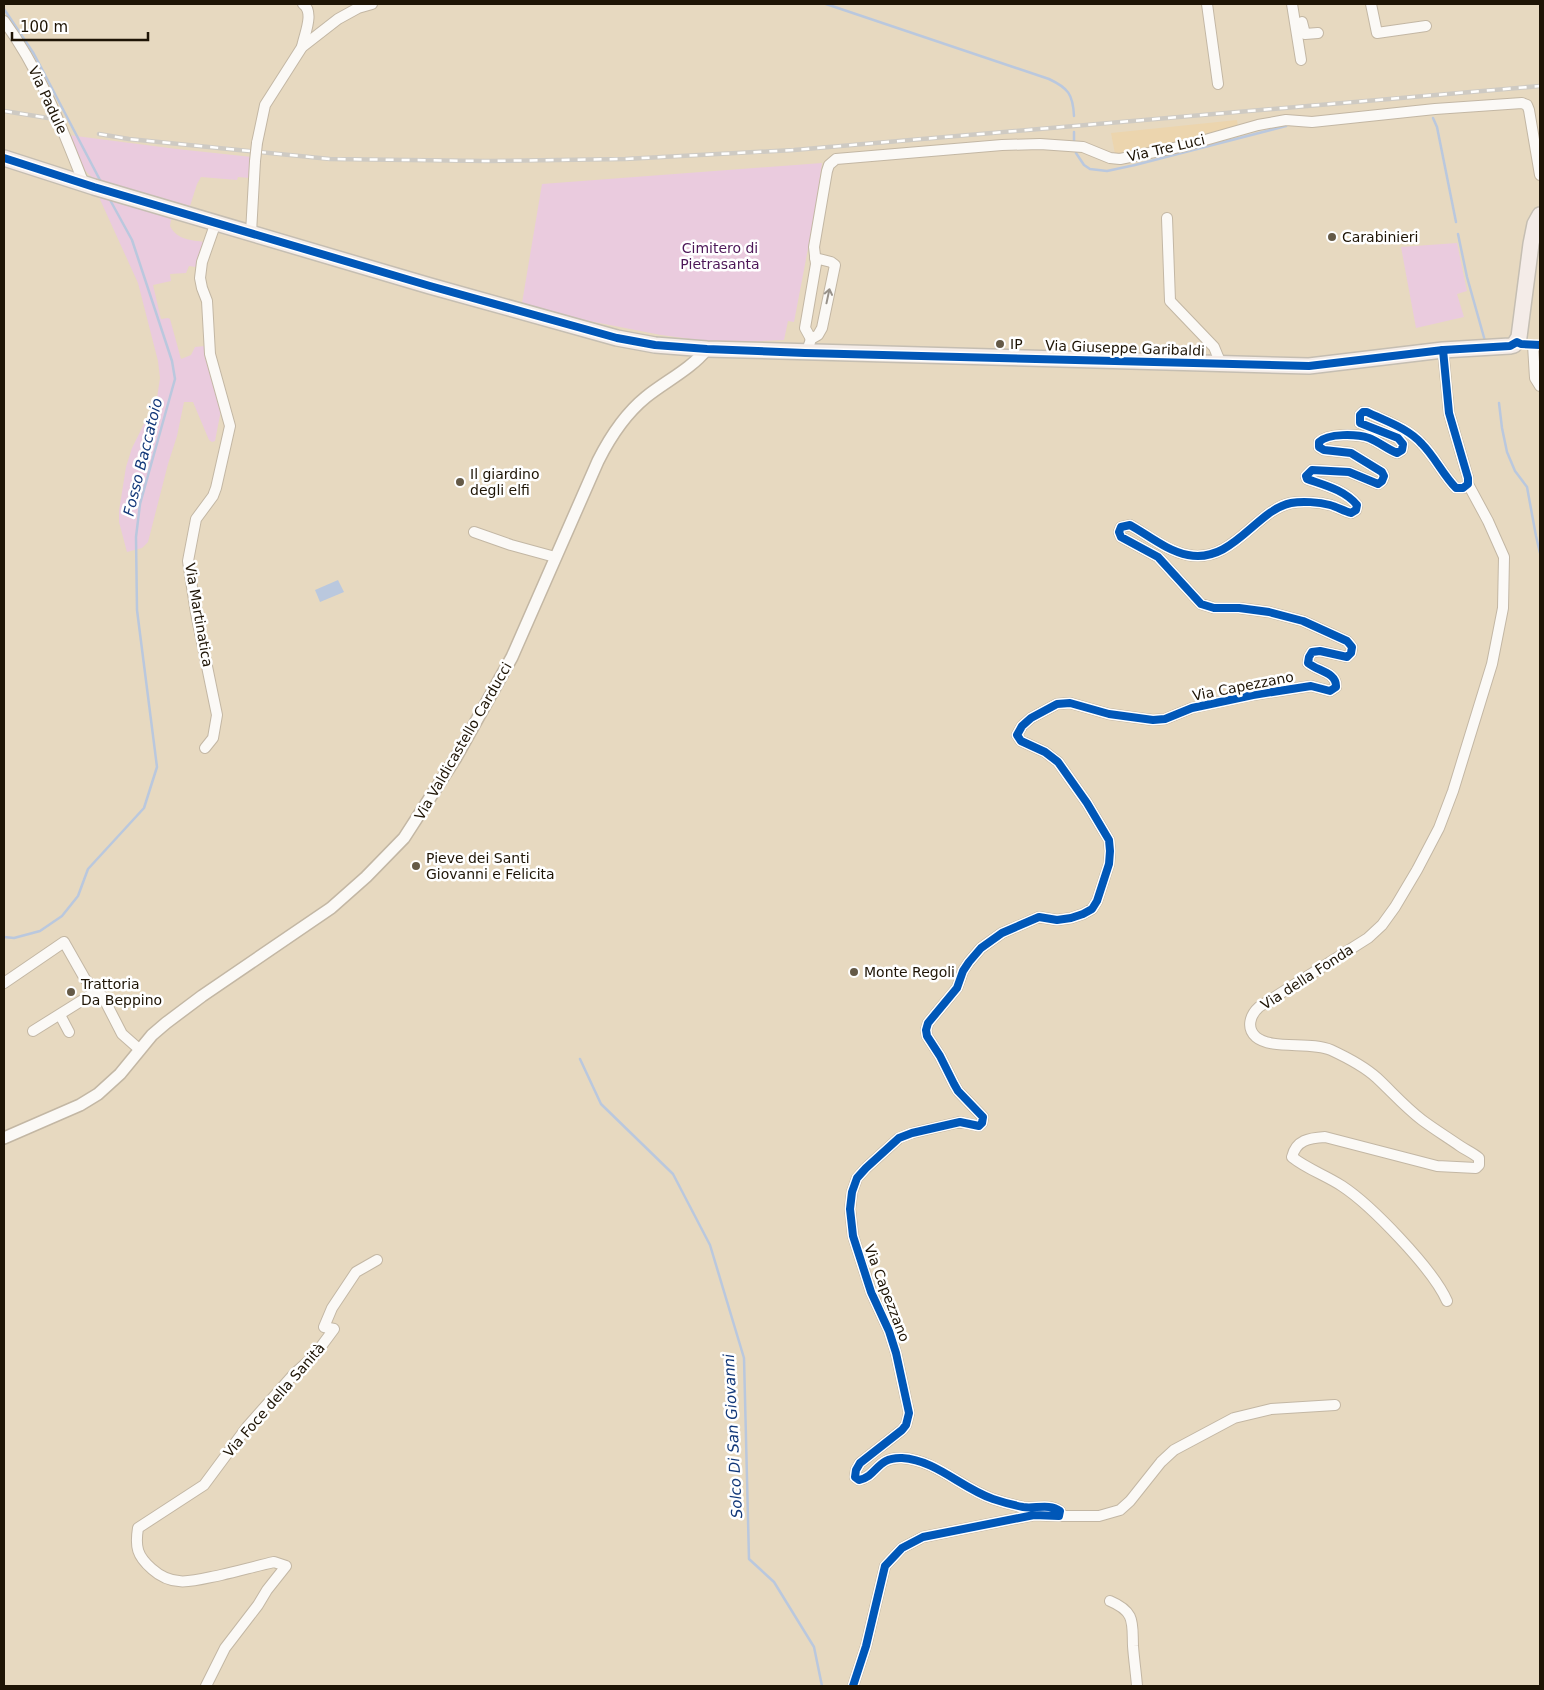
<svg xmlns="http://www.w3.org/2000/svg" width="1544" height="1690" viewBox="0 0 1544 1690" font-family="'DejaVu Sans',sans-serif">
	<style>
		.built { fill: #ecd5ae }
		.green { fill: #eacbde }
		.water { fill: #bac8de }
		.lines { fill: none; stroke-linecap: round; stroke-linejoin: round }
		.stream { stroke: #bac8de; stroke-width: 2.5 }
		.minor-casing { stroke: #c3b7a4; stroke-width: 12 }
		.tertiary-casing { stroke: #c3b7a4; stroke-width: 14 }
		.primary-casing { stroke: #c5beb2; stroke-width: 18 }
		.minor { stroke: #fbf9f6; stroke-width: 10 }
		.tertiary { stroke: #fbf9f6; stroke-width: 11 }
		.primary { stroke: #f4ece8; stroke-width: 15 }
		.rail-casing { stroke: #cecac3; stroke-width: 4.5 }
		.rail { stroke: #fff; stroke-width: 2.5; stroke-dasharray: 8; stroke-linecap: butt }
		.minor-bridge-casing { stroke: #c3b7a4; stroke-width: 12; stroke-linecap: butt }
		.minor-bridge { stroke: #fbf9f6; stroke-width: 10 }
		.cycleway-casing { stroke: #fff; stroke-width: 11 }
		.cycleway { stroke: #0057b8; stroke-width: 8 }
		.oneway { stroke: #98928a }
		.poi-dot { fill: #645946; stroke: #fff; stroke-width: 2 }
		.labels { text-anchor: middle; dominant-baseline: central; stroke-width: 5; stroke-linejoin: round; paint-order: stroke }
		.street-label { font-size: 14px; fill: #1e1405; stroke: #fff }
		.poi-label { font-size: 14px; fill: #1e1405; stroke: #fff; text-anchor: start }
		.park-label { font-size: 14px; fill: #4d1758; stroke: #fff }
		.water-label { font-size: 15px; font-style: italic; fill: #123879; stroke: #fff }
	</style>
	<rect width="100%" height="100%" fill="#e7d9c0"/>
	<polygon class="built" points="1237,120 1238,127 1148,149 1115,154 1111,133"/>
	<g class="green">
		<path d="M68 135 177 149 252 157 250 178 238 177 237 180 201 177 197 184 190 206 94 179C80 169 75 150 68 135Z"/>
		<polygon points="822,163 815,212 794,322 788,321 784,340 722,343 661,335 589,321 522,303 542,184"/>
		<path d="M98 195 172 213 170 226C177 240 191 240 205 242L196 267 189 266 186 273 170 274 171 281 153 285 161 319 168 318 170 319 181 359 191 355 195 347 205 346 222 405 215 441 212 442 209 440 193 402H184L177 436 168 464 148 542 142 548 127 552 119 522V511L126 467 132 448 157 398 160 378 158 361 138 283Z"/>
		<polygon points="1457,243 1467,291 1457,294 1464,317 1416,328 1401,247"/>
	</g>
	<polygon class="water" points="338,580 344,592 320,602 315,590"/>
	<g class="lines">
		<g class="stream">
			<path d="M826 4 1049 79C1068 88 1073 94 1074 116"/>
			<polyline points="4,9 34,54 101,182"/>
			<polyline points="1433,118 1437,127 1456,222"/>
			<polyline points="1074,132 1074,141"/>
			<polyline points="1076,153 1084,165 1090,169 1107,171 1135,165 1286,126"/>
			<polyline points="1458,234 1467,277 1485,341"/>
			<polyline points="1499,403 1502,428 1507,452 1515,471 1527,487 1536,536 1540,553"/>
			<polyline points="4,937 14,938 40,931 62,916 78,896 88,869 144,808 157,767 137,610 136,537 140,504 175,379 172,361 132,240 109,198"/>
			<polyline points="580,1059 601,1104 673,1174 710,1245 744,1358 749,1559 774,1582 814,1647 822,1686"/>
		</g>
		<g class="minor-casing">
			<g id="minor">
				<polyline points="1207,4 1218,84"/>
				<polyline points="1292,4 1301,60"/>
				<polyline points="1371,4 1377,33 1426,26"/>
				<path d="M4 21C40 70 62 128 84 184"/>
				<polyline points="1302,22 1305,34 1318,33"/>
				<path d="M302 47C304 35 315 12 303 4"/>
				<polyline points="257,143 265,105 302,47 338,19 358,8 372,4"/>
				<polyline points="1167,218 1170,301 1214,347 1221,364"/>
				<polyline points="251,233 255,161"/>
				<polyline points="811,339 805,328 816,264 814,247 827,171 829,165 836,159 1002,145 1040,144 1083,147 1110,158 1120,159 1184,146 1258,125 1286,120 1312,122 1435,109 1522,103 1527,105 1529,110 1540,175"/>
				<polyline points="809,345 811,339 818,335 822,328 835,265 831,262 815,258"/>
				<polyline points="1533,345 1535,378 1540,386"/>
				<polyline points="474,532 511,545 555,557"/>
				<polyline points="205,748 213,738 217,715 196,613 188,561 196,519 213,496 216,488 230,426 210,354 207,301 202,288 200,278 202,262 216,222"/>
				<polyline points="4,983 64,942 85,979 103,997 122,1034 139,1049"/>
				<polyline points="60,1015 69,1032"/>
				<polyline points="33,1031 97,991"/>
				<path d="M1447 1301C1433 1269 1371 1205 1342 1186 1325 1175 1307 1169 1292 1157 1296 1140 1309 1138 1325 1137L1437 1166 1476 1168 1479 1165V1158C1473 1153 1466 1150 1460 1146 1447 1137 1434 1129 1422 1120 1405 1107 1392 1092 1377 1078 1365 1067 1346 1057 1331 1050 1311 1041 1271 1050 1256 1037 1246 1028 1250 1015 1259 1007L1368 938 1382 925 1395 907 1417 870 1439 828 1453 791 1492 664 1503 608 1504 557 1488 521 1468 484"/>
				<polyline points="1059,1516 1099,1516 1120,1510 1130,1501 1161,1462 1174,1450 1234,1418 1271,1409 1335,1405"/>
				<path d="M1110 1601C1136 1612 1132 1623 1133 1646 1134 1660 1136 1673 1137 1686"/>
				<path d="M206 1686 225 1648 258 1605 267 1590 286 1566 274 1562C256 1566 239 1571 221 1575 196 1580 174 1589 152 1569 137 1556 135 1547 138 1528L204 1485 247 1427 294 1374 314 1356 334 1329 324 1327 332 1308 356 1272 377 1260"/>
				<path d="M853 1686 866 1646 885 1566 902 1548 923 1537 1034 1515 1059 1516 1060 1511C1049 1503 1035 1509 1023 1507 1013 1505 1002 1502 993 1499 961 1488 936 1460 902 1458 876 1457 878 1476 859 1480L855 1477 856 1470 860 1463 902 1430 906 1425 909 1413 896 1353 889 1331 871 1292 853 1236 850 1209 852 1192 857 1178 866 1168 899 1138 912 1133 960 1122 979 1126 982 1123 983 1117 958 1091 954 1084 940 1056 927 1036 926 1030 928 1023 957 988 963 971 969 962 981 948 1002 933 1039 917 1057 920 1071 918 1083 914 1092 909 1097 901 1109 864 1110 851 1109 840 1087 803 1058 762 1045 752 1021 741 1017 735 1022 726 1031 718 1057 704 1070 703 1109 714 1153 720 1165 719 1192 708 1253 695 1311 686 1330 691 1336 687C1337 672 1317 671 1308 663L1309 657 1312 652 1320 651 1347 657 1351 653 1352 647 1347 641 1303 621 1269 612 1239 608H1214L1201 604 1158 557 1121 537 1119 532 1121 527 1130 525C1148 535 1167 551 1188 555 1233 564 1256 510 1291 503 1302 501 1319 502 1330 505 1337 507 1344 511 1351 513L1356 510 1357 505C1345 490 1324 485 1307 479L1306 476 1312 470 1349 472 1378 484 1382 481 1384 476 1382 472 1351 453 1324 450 1319 447V442C1328 433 1357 434 1369 438 1379 442 1387 449 1397 453L1402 450 1403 444 1398 438 1360 423V415L1363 412H1367C1385 421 1408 428 1422 444 1435 457 1443 475 1456 488H1463L1468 484V478L1449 413 1443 350"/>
			</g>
		</g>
		<g class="tertiary-casing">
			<path id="tertiary" d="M4 1138 80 1105 98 1094 120 1074 152 1035 166 1023 202 996 331 908 366 877 404 838 455 759 512 657 598 461C610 437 625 414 646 397 666 381 691 369 707 349"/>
		</g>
		<g class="primary-casing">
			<polyline id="primary" points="4,158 94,187 430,286 617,338 655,345 707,349 1309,366 1443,350 1510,346 1514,345 1519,337 1531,244 1535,224 1540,215"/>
		</g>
		<use href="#minor" class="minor"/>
		<use href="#tertiary" class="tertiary"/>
		<use href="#primary" class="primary"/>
		<g class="rail-casing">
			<g id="rail">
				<polyline points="4,111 48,118"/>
				<polyline points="99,134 129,139 330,159 487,161 625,159 794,150 1540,86"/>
			</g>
		</g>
		<use href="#rail" class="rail"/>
		<g class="minor-bridge-casing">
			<polyline id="minor-bridge" points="255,161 257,143"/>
		</g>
		<use href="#minor-bridge" class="minor-bridge"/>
		<g class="cycleway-casing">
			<g id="cycleway">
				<polyline points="4,158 94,187 430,286 617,338 655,345 707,349 805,353 1309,366 1443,350 1510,346 1517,342 1521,344 1540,345"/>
				<path d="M853 1686 866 1646 885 1566 902 1548 923 1537 1034 1515 1059 1516 1060 1511C1049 1503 1035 1509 1023 1507 1013 1505 1002 1502 993 1499 961 1488 936 1460 902 1458 876 1457 878 1476 859 1480L855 1477 856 1470 860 1463 902 1430 906 1425 909 1413 896 1353 889 1331 871 1292 853 1236 850 1209 852 1192 857 1178 866 1168 899 1138 912 1133 960 1122 979 1126 982 1123 983 1117 958 1091 954 1084 940 1056 927 1036 926 1030 928 1023 957 988 963 971 969 962 981 948 1002 933 1039 917 1057 920 1071 918 1083 914 1092 909 1097 901 1109 864 1110 851 1109 840 1087 803 1058 762 1045 752 1021 741 1017 735 1022 726 1031 718 1057 704 1070 703 1109 714 1153 720 1165 719 1192 708 1253 695 1311 686 1330 691 1336 687C1337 672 1317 671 1308 663L1309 657 1312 652 1320 651 1347 657 1351 653 1352 647 1347 641 1303 621 1269 612 1239 608H1214L1201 604 1158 557 1121 537 1119 532 1121 527 1130 525C1148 535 1167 551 1188 555 1233 564 1256 510 1291 503 1302 501 1319 502 1330 505 1337 507 1344 511 1351 513L1356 510 1357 505C1345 490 1324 485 1307 479L1306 476 1312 470 1349 472 1378 484 1382 481 1384 476 1382 472 1351 453 1324 450 1319 447V442C1328 433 1357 434 1369 438 1379 442 1387 449 1397 453L1402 450 1403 444 1398 438 1360 423V415L1363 412H1367C1385 421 1408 428 1422 444 1435 457 1443 475 1456 488H1463L1468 484V478L1449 413 1443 350"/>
			</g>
		</g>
		<use href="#cycleway" class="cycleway"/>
	</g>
	<defs><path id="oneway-shaft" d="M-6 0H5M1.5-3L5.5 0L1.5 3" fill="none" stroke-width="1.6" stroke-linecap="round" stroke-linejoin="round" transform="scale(1.25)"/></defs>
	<use class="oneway" href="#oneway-shaft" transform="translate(828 296) rotate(-78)"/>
	<g class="poi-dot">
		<circle cx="1332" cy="237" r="5"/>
		<circle cx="1000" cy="344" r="5"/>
		<circle cx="460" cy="482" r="5"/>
		<circle cx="416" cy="866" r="5"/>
		<circle cx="854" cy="972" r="5"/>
		<circle cx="71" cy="992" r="5"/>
	</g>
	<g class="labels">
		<g class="street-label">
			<text transform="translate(48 100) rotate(65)">Via Padule</text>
			<text transform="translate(1166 148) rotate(-13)">Via Tre Luci</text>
			<text transform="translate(1125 348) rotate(2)">Via Giuseppe Garibaldi</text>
			<text transform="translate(199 615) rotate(80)">Via Martinatica</text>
			<text transform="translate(1243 686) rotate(-11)">Via Capezzano</text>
			<text transform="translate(463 741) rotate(-60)">Via Valdicastello Carducci</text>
			<text transform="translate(1307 977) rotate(-33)">Via della Fonda</text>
			<text transform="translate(887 1293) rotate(69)">Via Capezzano</text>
			<text transform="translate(274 1400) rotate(-49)">Via Foce della Sanità</text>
		</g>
		<g class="poi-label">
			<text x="1342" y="237">Carabinieri</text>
			<text x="1010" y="344">IP</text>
			<text x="470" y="474">Il giardino<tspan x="470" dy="16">degli elfi</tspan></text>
			<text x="426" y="858">Pieve dei Santi<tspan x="426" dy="16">Giovanni e Felicita</tspan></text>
			<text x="864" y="972">Monte Regoli</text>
			<text x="81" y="984">Trattoria<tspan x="81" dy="16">Da Beppino</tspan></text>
		</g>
		<g class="park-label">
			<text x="720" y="248">Cimitero di<tspan x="720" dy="16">Pietrasanta</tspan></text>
		</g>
		<g class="water-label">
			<text transform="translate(143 457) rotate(-76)">Fosso Baccatoio</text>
			<text transform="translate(733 1436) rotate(-93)">Solco Di San Giovanni</text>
		</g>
	</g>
	<rect width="1544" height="1690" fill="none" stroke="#1e1405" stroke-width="10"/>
	<path d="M12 32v8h136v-8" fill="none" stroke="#1e1405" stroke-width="2.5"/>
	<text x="20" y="32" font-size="15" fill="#1e1405" stroke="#ffffff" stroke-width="4" paint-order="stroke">100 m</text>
</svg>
